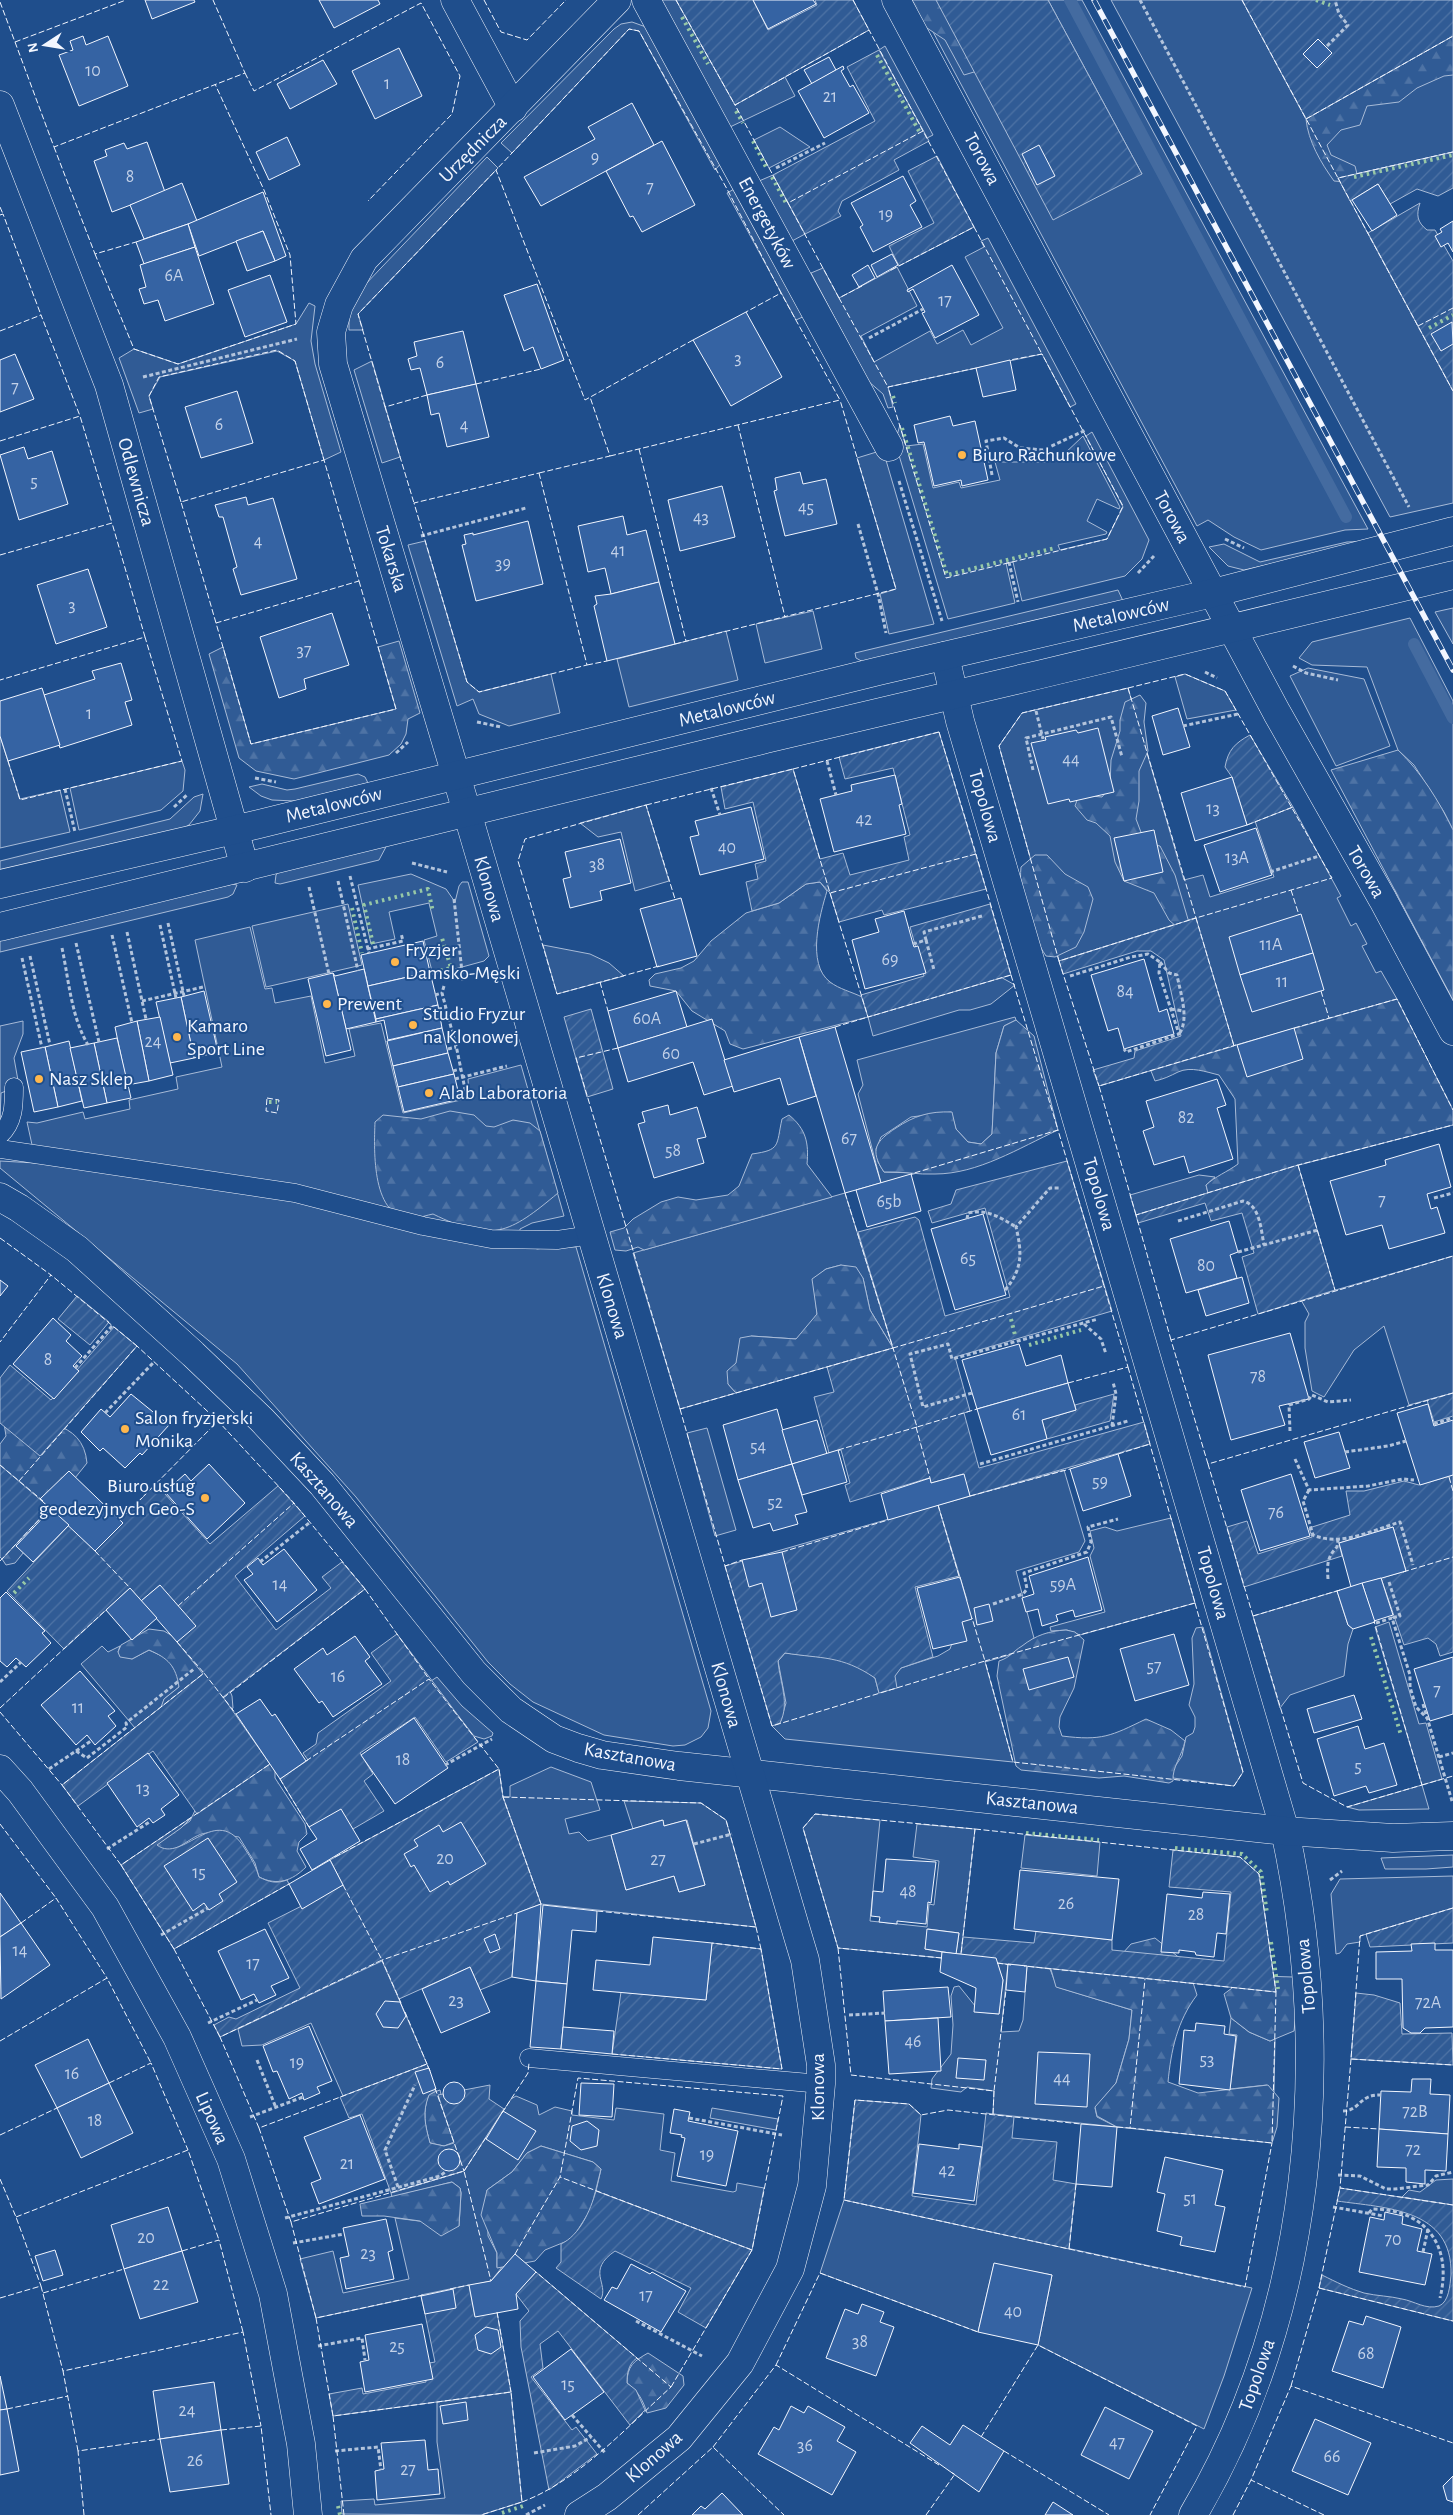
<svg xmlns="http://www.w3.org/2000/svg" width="1453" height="2515" viewBox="0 0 1453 2515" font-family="'Alegreya Sans',sans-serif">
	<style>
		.built { fill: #305b95; stroke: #a8bbd7 }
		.forest { fill: url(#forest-firs); stroke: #a8bbd7 }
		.garden { fill: url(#garden-furrows); stroke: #a8bbd7 }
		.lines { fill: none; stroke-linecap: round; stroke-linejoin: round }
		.stream { stroke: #446ba0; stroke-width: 12 }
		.building { fill: #3563a3; stroke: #f2f6ff }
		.service-casing { stroke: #f2f6ff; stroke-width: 19 }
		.minor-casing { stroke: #f2f6ff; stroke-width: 29 }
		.tertiary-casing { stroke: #f2f6ff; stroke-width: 29 }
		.path { stroke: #b3c4dc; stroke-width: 3; stroke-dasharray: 4 2.5; stroke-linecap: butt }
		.service { stroke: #1f4e8c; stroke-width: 18 }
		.minor { stroke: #1f4e8c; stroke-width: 28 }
		.tertiary { stroke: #1f4e8c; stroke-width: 28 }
		.rail-casing { stroke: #f2f6ff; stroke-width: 5.5 }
		.rail { stroke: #1f4e8c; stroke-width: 4; stroke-dasharray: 11; stroke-linecap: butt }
		.hedge { stroke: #97c8a6; stroke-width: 4; stroke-dasharray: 2.5 4; stroke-linecap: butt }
		.fence { stroke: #f2f6ff; stroke-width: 1; stroke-dasharray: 6 2.5; stroke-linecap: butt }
		.poi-dot { fill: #ffb74d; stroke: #1f4e8c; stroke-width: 2 }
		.labels { text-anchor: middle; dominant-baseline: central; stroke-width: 4; stroke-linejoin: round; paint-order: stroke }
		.number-label { font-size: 18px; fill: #c3d1e8 }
		.street-label { font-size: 20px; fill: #f2f6ff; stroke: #1f4e8c }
		.poi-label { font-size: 20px; fill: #f2f6ff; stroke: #1f4e8c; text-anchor: start }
	</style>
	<defs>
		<pattern id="forest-firs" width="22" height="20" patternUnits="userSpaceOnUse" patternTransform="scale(1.25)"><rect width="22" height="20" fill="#305b95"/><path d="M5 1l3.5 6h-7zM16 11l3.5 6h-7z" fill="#4e73a5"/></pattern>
		<pattern id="garden-furrows" width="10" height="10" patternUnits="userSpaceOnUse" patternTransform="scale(1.25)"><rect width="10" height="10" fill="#305b95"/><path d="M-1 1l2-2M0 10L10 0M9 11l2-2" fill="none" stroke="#4e73a5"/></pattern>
	</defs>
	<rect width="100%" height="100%" fill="#1f4e8c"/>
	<g class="built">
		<polygon points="660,0 676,0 735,105 785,77 795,96 730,127"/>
		<polygon points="916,0 1142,174 1048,0 1082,0 1368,529 1345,530 1261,550 1234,537 1208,520 1197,526"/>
		<polygon points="1111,0 1242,0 1306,119 1453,36 1453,152 1338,178 1453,391 1453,503 1390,517"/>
		<polygon points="632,22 646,27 724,160 715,170 639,31 629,29 512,153 501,143 614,29 621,24"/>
		<polygon points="885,46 933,135 927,138 879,50"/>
		<polygon points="780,127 810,147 769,168 754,140"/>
		<polygon points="487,157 498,168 358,314 363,330 349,330 349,314 360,290"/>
		<polygon points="773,175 805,234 792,241 759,181"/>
		<polygon points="738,187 807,315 796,320 727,193"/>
		<polygon points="988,238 1076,404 1070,407 1042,354 888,387 893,407 888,408 883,394 868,381 811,273 823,268 839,298 897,267 917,306 861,336 874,362 930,331 937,344 963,330 971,345 1003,328 965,257 984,247 981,241"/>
		<polygon points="309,303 315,306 311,341 315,364 341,452 324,460 295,361 277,351 160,377 149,396 153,409 139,413 119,358 134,349 178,364 296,324"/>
		<polygon points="372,361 400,457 382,463 354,370"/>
		<polygon points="900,425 906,446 923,444 933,488 959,482 961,488 1000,480 995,462 1046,462 1062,456 1083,436 1120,507 1119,509 1097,499 1087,521 1107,532 1106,534 1058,545 1060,550 1107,539 1123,507 1086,436 1092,432 1149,540 1142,559 1125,576 1022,601 1013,562 1006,563 1015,603 948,619 895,442"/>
		<polygon points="883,450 934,624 889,634 880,594 896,589 857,458"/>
		<polygon points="425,541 467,682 479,692 551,674 560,713 509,726 479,714 473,699 457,706 408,545"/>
		<polygon points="1374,541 1244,570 1228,566 1209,547 1224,544 1260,562 1347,542"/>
		<polygon points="1118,590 1123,601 865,663 856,658 855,653"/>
		<polygon points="1453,608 1453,644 1435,612"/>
		<polygon points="813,611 822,649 765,663 756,624"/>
		<polygon points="1410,618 1453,701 1453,830 1444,812 1414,765 1398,750 1367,667 1312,665 1299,658 1312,642"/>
		<polygon points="726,631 738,680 629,707 617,659"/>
		<polygon points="1308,668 1364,679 1390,746 1336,766 1290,676"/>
		<polygon points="1185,674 1225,691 1236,710 1187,719 1175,677"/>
		<polygon points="1128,688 1184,880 1203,875 1210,897 1274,877 1255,821 1293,807 1341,896 1337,898 1351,926 1356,923 1367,944 1362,946 1376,973 1381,971 1397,999 1234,1046 1195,918 1059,961 999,746 1022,713"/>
		<polygon points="0,736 20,799 60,790 70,832 0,848"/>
		<polygon points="182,761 185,770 183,791 161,810 79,830 70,788"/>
		<polygon points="358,774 365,777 368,783 295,801 272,800 261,796 249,787 262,784 287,790 295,789"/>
		<polygon points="203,794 200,811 189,825 176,832 0,873 0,861 170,819 194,797"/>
		<polygon points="646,805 669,881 635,891 621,832 598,837 580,823"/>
		<polygon points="387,845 379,860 280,884 275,883 276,875 280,870"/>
		<polygon points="411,874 446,889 455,902 459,886 462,882 468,882 489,956 484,961 433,975 424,940 437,936 429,903 389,912 395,939 371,944 358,885"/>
		<polygon points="233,884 237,885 233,894 228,897 0,952 0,938"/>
		<polygon points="348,904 362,965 266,987 252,926"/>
		<polygon points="250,927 265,989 272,988 275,1003 311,996 325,1063 355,1056 349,1029 381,1023 403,1113 461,1100 469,1096 468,1079 521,1065 564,1216 532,1223 520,1229 519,1239 537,1249 558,1246 576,1247 711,1711 708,1728 701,1737 685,1745 673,1746 604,1735 533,1702 510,1684 488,1662 356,1497 237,1364 0,1168 0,1161 36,1163 27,1122 37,1123 83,1112 85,1119 130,1109 129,1100 178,1089 176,1077 222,1067 195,940"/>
		<polygon points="543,945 590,954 609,963 624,976 557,994"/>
		<polygon points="997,975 1015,985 991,1004 970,1010 959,1010 873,1036 868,1017"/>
		<polygon points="1015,1017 1016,1020 1004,1026 996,1053 992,1134 981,1144 968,1142 956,1129 951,1112 911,1117 881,1137 876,1149 878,1162 884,1172 917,1173 881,1183 858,1094 863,1085 857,1060"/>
		<polygon points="23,1021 23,1034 14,1058 19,1086 1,1093 0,1119 0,1026"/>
		<polygon points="1199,1175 1215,1177 1206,1185 1208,1193 1136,1215 1130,1195"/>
		<polygon points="845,1193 893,1348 870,1310 863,1278 841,1265 826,1269 813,1279 817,1314 805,1331 796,1339 751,1336 736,1364 728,1384 736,1393 680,1409 633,1253"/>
		<polygon points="1453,1256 1453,1393 1409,1405 1384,1326 1354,1350 1324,1397 1312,1391 1305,1348 1305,1322 1309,1314 1301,1300"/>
		<polygon points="707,1428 736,1530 715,1536 687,1433"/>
		<polygon points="1064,1470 1085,1541 1079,1552 1016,1571 1034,1638 1013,1654 985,1662 1013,1762 785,1739 772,1726 780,1723 786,1703 778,1661 785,1653 839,1659 861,1668 875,1678 879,1693 901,1668 938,1656 950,1649 967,1600 938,1505"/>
		<polygon points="1171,1518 1195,1603 1080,1635 1067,1630 1051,1631 1050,1627 1105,1612 1090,1556 1094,1548 1090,1531 1105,1527 1117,1531"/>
		<polygon points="1337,1591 1348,1625 1353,1629 1348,1644 1344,1676 1290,1695 1280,1708 1253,1616"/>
		<polygon points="1389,1622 1419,1724 1426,1723 1442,1779 1422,1785 1429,1809 1359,1810 1347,1807 1422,1785 1375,1627"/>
		<polygon points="1203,1627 1243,1772 1234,1786 1173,1778 1172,1771 1182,1756 1186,1737 1193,1733 1195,1727 1195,1717 1189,1705 1194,1684 1192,1638 1196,1628"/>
		<polygon points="102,1646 108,1652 120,1646 118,1652 132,1659 149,1650 168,1659 177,1674 179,1687 164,1699 162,1707 135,1728 81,1664"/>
		<polygon points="437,1677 462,1706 493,1733 492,1736 484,1739 474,1736 431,1681"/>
		<polygon points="551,1767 591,1782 600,1810 565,1819 569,1834 579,1832 588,1841 611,1835 626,1890 674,1876 679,1892 705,1885 687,1820 664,1826 662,1820 633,1829 624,1801 701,1803 726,1820 756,1927 541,1904 503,1797 510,1797 510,1786"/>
		<polygon points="815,1814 880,1820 870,1921 927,1927 929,1904 934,1905 939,1861 913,1857 917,1824 975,1829 961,1954 956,1954 959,1933 928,1929 925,1949 942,1952 942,1958 838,1948 803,1828"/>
		<polygon points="1025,1835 1100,1842 1097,1876 1021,1868"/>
		<polygon points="1453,1855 1453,1867 1426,1869 1385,1869 1381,1858"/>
		<polygon points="1453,1876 1453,1908 1360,1936 1360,1942 1347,1944 1340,1953 1336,1954 1331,1894 1340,1879"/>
		<polygon points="382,1960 427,2064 343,2096 311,2023 262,2045 242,2046 238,2029"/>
		<polygon points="997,1963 1008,1964 1001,2032 1019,2031 1023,2020 1027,1966 1050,1969 1057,1987 1132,2010 1129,2039 1116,2083 1095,2108 1097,2117 1117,2127 993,2114 994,2091 967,2087 961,2092 931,2088 932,2079 951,2054 953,2025 951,1996 954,1987 959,1986 980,2012 999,2014 1003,1980"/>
		<polygon points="1231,2018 1249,2032 1270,2041 1275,2039 1274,2092 1267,2085 1230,2089 1237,2035 1229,2034"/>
		<polygon points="516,2096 537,2105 539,2115 555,2107 572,2111 572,2115 614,2120 616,2108 664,2114 660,2150 675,2153 671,2181 733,2192 736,2191 737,2183 764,2188 752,2250 596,2191 601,2169 593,2162 541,2146 527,2153 512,2172 487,2190 488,2236 497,2253 497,2267 502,2267 491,2281 316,2318 300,2259 333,2251 343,2293 409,2279 395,2218 459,2226 461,2193 460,2188 452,2182 392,2197 391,2193 464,2171 511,2099"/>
		<polygon points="712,2108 778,2119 776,2130 710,2118"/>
		<polygon points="1453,2179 1453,2205 1402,2197 1409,2190 1420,2192 1436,2180"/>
		<polygon points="844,2200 1252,2288 1224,2376 1204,2429 1038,2345 1052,2275 994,2264 978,2332 820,2273"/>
		<polygon points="511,2392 522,2502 481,2515 342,2514 341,2501 374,2499 375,2505 445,2498 437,2442 437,2402"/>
	</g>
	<g class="forest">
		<polygon points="912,0 987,0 984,69 964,75 945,40 924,26"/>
		<path d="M1453 36V75L1444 76 1417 88 1399 102 1367 106 1360 125 1341 130 1327 145 1331 155 1355 166 1358 178 1347 182 1334 181C1321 163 1308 141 1306 119Z"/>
		<polygon points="399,641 420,713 408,719 406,734 401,744 389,755 294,779 256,771 239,758 209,654 223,647 251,744 396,709 378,647"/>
		<polygon points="1140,695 1146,703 1144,722 1148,751 1139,771 1139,801 1136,819 1145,843 1160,846 1175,875 1190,926 1178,928 1169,920 1154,893 1124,881 1115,862 1110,836 1096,823 1087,820 1075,806 1079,795 1102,797 1110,787 1111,760 1120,731 1120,720 1125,702"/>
		<path d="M1398 750C1421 772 1439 801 1453 830V1000L1331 770Z"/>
		<path d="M1035 855H1047L1065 874 1088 887 1093 899 1084 932 1076 947 1055 957 1046 956C1030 932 1018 896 1021 867Z"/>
		<path d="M820 882 827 891C820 914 806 964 830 982 839 989 852 992 862 997L868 1017 743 1049 730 1044 725 1031 692 1011 676 991 650 986 649 980 655 974 681 968 694 961 711 941 746 913 779 903 806 884Z"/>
		<path d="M1397 999 1453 1110V1125L1299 1165 1285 1178 1243 1188 1208 1193 1206 1185C1216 1176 1227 1172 1238 1164L1235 1099 1219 1075C1206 1072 1191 1066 1178 1072 1170 1076 1164 1079 1155 1081L1149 1066 1218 1042 1229 1047Z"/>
		<path d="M1016 1020 1034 1036 1058 1130C1019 1148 978 1174 935 1174 918 1175 902 1171 884 1172 869 1150 876 1141 896 1128 914 1116 929 1111 952 1112L956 1129 968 1142 981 1144 992 1134 996 1053 1004 1026Z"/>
		<path d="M450 1111 474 1115 486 1126 494 1127 513 1120 530 1123 540 1131 558 1193C509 1234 492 1243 433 1214 427 1215 420 1218 414 1218 371 1221 374 1150 375 1122L383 1115 421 1119Z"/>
		<path d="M789 1115C806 1129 809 1143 807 1164L832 1197 644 1250 638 1247 626 1251 615 1250 610 1232 624 1228 633 1219 661 1202 678 1197 696 1200 728 1195 739 1186 752 1154C781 1150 776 1146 782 1119Z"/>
		<polygon points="841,1265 856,1267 863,1278 870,1310 893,1348 736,1393 728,1384 727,1371 736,1363 740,1338 751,1336 796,1339 817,1314 812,1279 826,1269"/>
		<path d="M3 1417C36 1422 83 1418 87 1463L71 1483 28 1547 15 1563 6 1565 0 1556V1444L6 1436Z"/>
		<path d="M149 1629 164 1631 181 1641 225 1679 232 1696 233 1708 225 1717 160 1710 164 1699 179 1687C176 1666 168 1658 149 1650L132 1659 120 1657 118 1652 121 1645Z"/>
		<path d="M1066 1630 1075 1632 1084 1640 1074 1688 1060 1717 1059 1727 1062 1736C1102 1741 1111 1736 1146 1719L1171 1730 1185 1741C1182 1756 1172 1767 1173 1781L1169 1783 1124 1776 1099 1778 1021 1770 1016 1766 997 1676 999 1661C1011 1657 1012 1652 1022 1646 1036 1635 1049 1631 1066 1630Z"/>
		<path d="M275 1761V1778L305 1824 307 1834 299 1842 297 1851 306 1867C292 1881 277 1886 259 1877L255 1863 239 1837C229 1836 217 1833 207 1833 189 1834 175 1860 156 1845L190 1821 199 1802Z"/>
		<path d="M1155 1938 1187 1964 1197 1995C1177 2021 1171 2051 1168 2082L1198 2093 1268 2085 1279 2098 1277 2127 1272 2143 1117 2127 1097 2116 1095 2107 1116 2083 1129 2039 1132 2010 1056 1987 1048 1959 1114 1963 1131 1944Z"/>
		<polygon points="1261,1976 1293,1977 1299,1988 1294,2031 1270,2041 1249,2032 1231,2018 1224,1994 1240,1982"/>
		<path d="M440 2090 443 2103 462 2139 444 2146 430 2143C425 2125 422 2112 429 2094Z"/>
		<polygon points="541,2146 593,2162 601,2169 591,2209 572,2239 545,2250 535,2261 497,2268 497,2253 481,2215 487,2190 512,2172 527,2153"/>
		<polygon points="452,2182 460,2188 461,2193 459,2226 441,2236 420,2221 384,2216 362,2216 360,2204"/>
		<path d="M648 2353 683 2376 684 2385 666 2408 647 2413C643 2400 638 2391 627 2383 627 2366 634 2361 648 2353Z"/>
	</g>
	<g class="garden">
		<polygon points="676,0 753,0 768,30 817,5 815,0 853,0 869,30 735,105"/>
		<polygon points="936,0 1048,0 1142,174 1053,220"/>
		<polygon points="1242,0 1453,0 1453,36 1306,119"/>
		<polygon points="879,50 929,141 894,160 899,170 842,201 838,211 841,216 805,234 773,175 875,121 847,67"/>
		<polygon points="1453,152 1453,188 1438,196 1417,189 1390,204 1378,184 1350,201 1338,178"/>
		<polygon points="937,156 974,227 899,266 889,246 934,223 908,171"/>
		<path d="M1420 203C1416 215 1417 222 1427 230H1435L1453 261V391L1368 233Z"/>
		<polygon points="939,732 986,889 884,915 882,910 839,922 830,893 820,882 806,884 779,903 752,911 746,882 758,879 755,864 766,861 753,802 725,809 721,787 793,769 820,859 843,853 850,875 909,860 904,837 910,835 893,768 845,779 839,757"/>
		<path d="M1250 735 1293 807 1247 825 1232 777 1225 767C1228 750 1235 743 1250 735Z"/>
		<polygon points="990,904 1011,975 868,1017 861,995 924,976 910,927"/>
		<polygon points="1196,918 1234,1046 1099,1086 1093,1070 1134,1058 1135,1051 1181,1036 1164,960 1151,951 1137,951 1063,974 1059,961"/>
		<polygon points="591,1009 613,1089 587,1097 564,1017"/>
		<polygon points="1067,1161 1112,1311 955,1357 970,1411 964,1413 979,1468 1144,1422 1150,1444 970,1496 963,1474 931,1483 929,1478 850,1502 845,1485 850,1483 841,1450 829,1453 814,1397 834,1392 827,1367 893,1348 858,1232 915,1217 919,1220 945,1316 1010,1297 985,1208 932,1223 928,1211 951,1204 956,1190"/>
		<polygon points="1298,1165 1335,1290 1258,1314 1242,1257 1254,1253 1242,1213 1211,1221 1205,1203 1138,1223 1136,1215"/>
		<polygon points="77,1296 109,1322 90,1345 58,1319"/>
		<polygon points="114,1327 137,1346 40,1456 0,1423 0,1378 10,1365 51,1400"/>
		<polygon points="1453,1393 1453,1416 1434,1422 1427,1400"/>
		<polygon points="1114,1394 1110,1421 1047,1439 1042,1420 1076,1410 1075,1405"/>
		<polygon points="0,1465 50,1508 2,1559 0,1557"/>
		<polygon points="1453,1475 1453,1652 1440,1656 1436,1644 1428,1638 1404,1645 1381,1578 1406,1571 1393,1527 1339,1543 1342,1556 1244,1587 1227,1527 1247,1521 1258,1554 1312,1537 1309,1528 1350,1515 1346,1491 1364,1491 1404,1481 1419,1485"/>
		<polygon points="156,1484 210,1544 278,1486 305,1516 235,1576 276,1630 331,1588 322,1577 342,1562 365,1589 223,1697 270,1764 197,1814 153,1751 78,1806 62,1785 203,1674 177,1642 160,1585 141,1601 130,1588 64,1649 7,1591 69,1525 95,1551 122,1523 120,1520"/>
		<path d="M938 1505 959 1576 915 1587 933 1657 901 1668 895 1676 897 1688 879 1693 875 1678C841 1655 822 1659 785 1653L778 1661C780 1683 790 1703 780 1723L772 1726 725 1566Z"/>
		<polygon points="397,1634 478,1742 446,1762 415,1717 360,1753 373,1774 364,1781 384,1811 353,1829 309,1827 280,1779 308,1760 303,1753 316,1744 318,1733 391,1681 371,1653"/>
		<polygon points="499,1769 503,1797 541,1904 517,1913 512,1977 480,1990 470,1967 399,1999 382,1961 220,2037 214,2025 229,2017 236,2019 300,1988 268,1923 343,1885 330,1860"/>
		<path d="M192 1817 181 1828 157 1845C183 1865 216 1800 245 1849 251 1858 256 1866 259 1877 269 1882 276 1884 287 1880L289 1884 174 1949 121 1865Z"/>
		<polygon points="1173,1850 1240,1857 1259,1874 1276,1992 997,1963 961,1954 963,1937 1034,1943 1036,1931 1112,1940 1112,1950 1224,1961 1231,1892 1169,1887"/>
		<polygon points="1453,1908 1453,1943 1370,1947 1366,1934"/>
		<polygon points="712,1943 761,1949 782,2069 612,2054 621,1992 706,2000"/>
		<polygon points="1356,1993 1374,1995 1400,2003 1402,2034 1452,2033 1453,2065 1351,2059"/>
		<path d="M427 2064 436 2091 429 2095C422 2112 425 2125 430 2143L444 2146 454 2143 438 2095 490 2085 489 2099 504 2109 464 2171 391 2193 362 2114 349 2118 340 2097Z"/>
		<polygon points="855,2100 909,2104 921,2115 912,2196 976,2205 986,2113 1014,2117 1012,2138 1057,2142 1053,2180 1076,2184 1069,2249 844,2200"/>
		<path d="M1340 2188 1453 2205V2321L1319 2288 1322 2275C1336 2282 1350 2289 1364 2293 1377 2296 1390 2296 1402 2299 1414 2301 1426 2310 1439 2306 1449 2302 1450 2285 1451 2275 1453 2208 1385 2208 1337 2201Z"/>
		<path d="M596 2191 752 2250 706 2328 678 2312 691 2288 615 2251C586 2271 609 2283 601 2299L556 2268 561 2262V2244C580 2235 590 2211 596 2191Z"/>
		<path d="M536 2272 637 2358C628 2364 627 2374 627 2383L636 2390 645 2410 630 2425 558 2331 540 2344 543 2368 531 2377 572 2430 576 2427 597 2454 549 2490 521 2347 520 2321 529 2311 516 2294Z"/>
		<polygon points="469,2285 475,2316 497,2312 511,2392 333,2416 329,2394 362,2388 363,2394 426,2382 424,2364 435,2362 421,2295"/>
	</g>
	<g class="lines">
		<g class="stream">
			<polyline points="1070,0 1346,517"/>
			<polyline points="1414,644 1453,718"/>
		</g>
	</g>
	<g class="building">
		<polygon points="145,0 194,0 195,2 152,19"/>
		<polygon points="319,0 378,0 380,4 334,28"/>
		<polygon points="753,0 813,0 816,4 768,29"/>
		<polygon points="83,36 86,45 108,36 128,86 79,106 59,55 73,50 70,41"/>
		<polygon points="1318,39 1332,53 1317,68 1303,54"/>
		<polygon points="399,48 422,96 375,119 352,71"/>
		<polygon points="829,57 836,70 812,84 804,70"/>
		<polygon points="323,60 337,84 290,109 277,84"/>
		<polygon points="843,66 844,69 841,71 850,87 853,85 869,113 824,138 798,91"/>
		<polygon points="632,103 654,145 541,206 524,177 595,139 588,127"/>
		<polygon points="287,137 300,165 269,180 256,152"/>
		<polygon points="662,141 695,205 642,232 633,216 630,217 606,171"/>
		<polygon points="147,142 165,192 112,212 94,161 107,156 105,150 124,143 127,149"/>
		<polygon points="1039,145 1055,176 1037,185 1022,154"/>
		<polygon points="903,176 916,201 910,205 922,227 873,252 860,227 863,225 851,203"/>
		<polygon points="182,183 197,221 144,239 130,205"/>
		<polygon points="1378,184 1397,215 1372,231 1352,200"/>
		<polygon points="263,192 286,256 275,261 263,231 199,256 188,224"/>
		<polygon points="1453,221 1453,252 1448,243 1441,247 1435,236 1442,232 1440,229"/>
		<polygon points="188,224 195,247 144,264 136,242"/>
		<polygon points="263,231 275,261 247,271 236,241"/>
		<polygon points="195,247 214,304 165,321 158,300 144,304 139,289 146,287 140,265"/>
		<polygon points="892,254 898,265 877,277 871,265"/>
		<polygon points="868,265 875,278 859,287 852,275"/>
		<polygon points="952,265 979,315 935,338 922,313 925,312 913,289 908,292 907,290"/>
		<polygon points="270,275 287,322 245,337 228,290"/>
		<polygon points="537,284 564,360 541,369 533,347 524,351 504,295"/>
		<polygon points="746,312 782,377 731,406 693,340"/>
		<polygon points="1452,322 1453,344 1441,351 1431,334"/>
		<polygon points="463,331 476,384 427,395 420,368 411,370 408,359 417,356 414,342"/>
		<polygon points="15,354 34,399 0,412 0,360"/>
		<polygon points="1010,360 1016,390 983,397 976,368"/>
		<polygon points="476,384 489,437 447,447 439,413 431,415 427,395"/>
		<polygon points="237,391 253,443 201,458 185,407"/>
		<polygon points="950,416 953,426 975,421 988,480 962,486 961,480 934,486 924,442 918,443 914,425"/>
		<polygon points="24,447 28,459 52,451 68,504 19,520 0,455"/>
		<polygon points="800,472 803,484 826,479 837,524 785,536 774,491 777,490 775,478"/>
		<polygon points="722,486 735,537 680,551 668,500"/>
		<polygon points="246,497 248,505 273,498 297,579 241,595 233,569 237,567 223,517 219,517 215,505"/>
		<polygon points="623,516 627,535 646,530 659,582 611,594 605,568 588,572 578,526"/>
		<polygon points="528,521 543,584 476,601 462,545 466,544 464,535 473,533 473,535"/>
		<polygon points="88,569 107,627 56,644 37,585"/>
		<polygon points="659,582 675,644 607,661 594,606 597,604 595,596 611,594"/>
		<polygon points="332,613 349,665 304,679 306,689 279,698 260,637"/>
		<polygon points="121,663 132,700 125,702 132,725 60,748 44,695 95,679 92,671"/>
		<polygon points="42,688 60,745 8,761 0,736 0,701"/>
		<polygon points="1178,708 1190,747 1163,755 1152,716"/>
		<polygon points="1098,728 1114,792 1070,802 1069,799 1048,804 1031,743 1046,740 1045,737 1076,730 1078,733"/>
		<polygon points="895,775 902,804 899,805 906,834 834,852 820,799 852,791 851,785"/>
		<polygon points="1232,777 1247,825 1195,841 1181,793"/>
		<polygon points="751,807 764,859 700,875 690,837 699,835 695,821"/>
		<polygon points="1256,828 1272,875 1220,892 1204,845"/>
		<polygon points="1154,830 1163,872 1124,881 1114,838"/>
		<polygon points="620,839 631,883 600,891 602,900 570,908 563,879 571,877 565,852"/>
		<polygon points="681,898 697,956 657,967 640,909"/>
		<polygon points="904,911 913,944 914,947 918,946 926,973 865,989 852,940 879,932 875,919"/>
		<polygon points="1301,914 1313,953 1240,975 1229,937"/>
		<polygon points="423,941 430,972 368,986 361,955"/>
		<polygon points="1313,953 1324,990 1252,1012 1240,975"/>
		<polygon points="1144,959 1159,1012 1167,1009 1174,1034 1124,1049 1118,1028 1108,1031 1091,975"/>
		<polygon points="364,969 376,1022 346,1029 333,973 335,976"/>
		<polygon points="430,972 438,1005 376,1019 368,986"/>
		<polygon points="333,973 351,1050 326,1056 308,979"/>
		<polygon points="204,991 218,1052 194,1058 181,997"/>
		<polygon points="676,991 687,1027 618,1048 608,1011"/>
		<polygon points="181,997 194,1058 170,1063 156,1002"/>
		<polygon points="438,1005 442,1028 388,1040 384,1020 376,1022 376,1019"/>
		<polygon points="160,1017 173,1075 149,1081 137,1021"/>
		<polygon points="712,1019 733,1086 704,1095 693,1062 628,1082 618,1048"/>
		<polygon points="137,1021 149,1081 127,1085 115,1027"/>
		<polygon points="835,1027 881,1183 845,1193 799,1037"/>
		<polygon points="442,1028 448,1053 393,1066 387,1041"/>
		<polygon points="1294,1028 1303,1059 1247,1077 1237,1045"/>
		<polygon points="799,1037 816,1096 788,1105 780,1078 734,1092 724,1060"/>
		<polygon points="117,1038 131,1098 107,1103 94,1043"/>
		<polygon points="69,1041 82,1101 58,1107 45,1047"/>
		<polygon points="94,1043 107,1103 84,1108 70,1048"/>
		<polygon points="45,1047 58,1107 34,1112 21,1052"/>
		<polygon points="448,1053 454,1074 398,1087 393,1066"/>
		<polygon points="454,1074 460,1099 404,1112 398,1087"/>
		<polygon points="1217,1079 1226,1105 1217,1108 1233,1159 1189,1173 1184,1156 1154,1165 1143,1131 1154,1127 1146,1101"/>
		<polygon points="668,1105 670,1115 697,1107 706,1137 697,1139 704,1163 654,1178 638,1124 645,1122 642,1112"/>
		<polygon points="1439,1144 1451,1187 1427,1194 1431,1209 1437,1207 1445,1233 1389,1249 1382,1225 1346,1235 1330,1181 1386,1165 1385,1160"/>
		<polygon points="911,1174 921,1211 867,1227 856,1190"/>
		<polygon points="983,1214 1006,1295 955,1310 931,1229"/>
		<polygon points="1229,1221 1238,1252 1230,1255 1237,1278 1186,1293 1170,1239"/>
		<polygon points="1242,1277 1249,1303 1206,1316 1198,1290"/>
		<polygon points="0,1280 8,1286 0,1296"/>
		<polygon points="53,1318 71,1335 66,1341 82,1356 73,1366 79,1371 54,1399 13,1364"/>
		<polygon points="1290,1333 1309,1399 1279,1406 1285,1425 1231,1440 1208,1355"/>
		<polygon points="1019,1344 1026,1366 1061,1355 1068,1383 977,1409 962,1360"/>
		<polygon points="1068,1383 1076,1410 1042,1420 1047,1439 991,1455 977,1409"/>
		<polygon points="131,1394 169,1425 142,1455 140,1453 125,1468 103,1448 100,1451 81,1432 101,1409 110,1417"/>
		<polygon points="1428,1404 1434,1426 1453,1420 1453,1475 1420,1485 1397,1413"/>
		<polygon points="777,1409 792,1464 738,1480 723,1425"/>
		<polygon points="817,1420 827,1454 792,1464 782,1430"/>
		<polygon points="1339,1432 1350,1468 1315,1478 1304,1442"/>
		<polygon points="838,1450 847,1482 802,1495 792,1464"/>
		<polygon points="1118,1454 1131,1496 1083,1511 1070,1469"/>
		<polygon points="209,1464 245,1503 207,1539 165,1492 185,1474 191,1481"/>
		<polygon points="792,1464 807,1512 795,1515 798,1524 773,1531 770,1523 753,1528 738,1480"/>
		<polygon points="69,1471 123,1523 95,1551 40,1499"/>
		<polygon points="964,1474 970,1496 888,1520 881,1494 930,1478 931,1483"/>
		<polygon points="1291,1474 1310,1536 1260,1551 1241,1490"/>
		<polygon points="51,1509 69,1525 33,1562 16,1546"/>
		<polygon points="1393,1527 1406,1571 1351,1587 1339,1543"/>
		<polygon points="284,1549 317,1590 277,1622 244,1580 253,1574 247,1567 258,1558 263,1565"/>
		<polygon points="782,1552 797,1610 771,1617 762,1583 749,1587 742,1560"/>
		<polygon points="1088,1557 1102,1610 1075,1617 1073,1610 1056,1615 1058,1621 1042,1626 1038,1609 1026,1612 1022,1598 1034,1594 1029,1576"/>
		<polygon points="960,1577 972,1619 962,1622 967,1641 933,1649 917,1588"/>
		<polygon points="1381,1578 1393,1615 1374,1621 1362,1583"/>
		<polygon points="1362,1583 1375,1622 1353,1629 1348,1625 1337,1591"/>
		<polygon points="160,1585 196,1626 177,1642 141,1601"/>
		<polygon points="130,1588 157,1618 132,1640 106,1610"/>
		<polygon points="6,1592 45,1631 42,1633 51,1643 26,1667 16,1658 7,1667 0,1661 0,1598"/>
		<polygon points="989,1604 993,1621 977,1625 974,1608"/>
		<polygon points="1174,1634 1189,1685 1135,1701 1120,1649"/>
		<polygon points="355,1636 370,1657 365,1661 382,1684 333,1717 322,1701 319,1703 294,1669 323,1648 327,1655"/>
		<polygon points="1068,1657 1074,1677 1029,1690 1023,1669"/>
		<polygon points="1453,1657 1453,1714 1430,1721 1414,1669"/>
		<polygon points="80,1671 115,1711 108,1716 116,1726 95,1745 87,1735 76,1745 41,1705"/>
		<polygon points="1354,1695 1362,1719 1314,1733 1307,1709"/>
		<polygon points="260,1699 272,1716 275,1714 306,1761 280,1779 236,1714"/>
		<polygon points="414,1718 448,1768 395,1804 361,1755"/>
		<polygon points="1358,1726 1365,1749 1384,1743 1397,1785 1369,1793 1366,1786 1334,1796 1317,1739"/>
		<polygon points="148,1753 179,1795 161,1809 165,1815 153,1823 149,1818 137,1827 107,1783"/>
		<polygon points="341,1809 360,1841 312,1870 300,1849 317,1839 309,1827"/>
		<polygon points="663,1820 664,1826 686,1820 705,1885 679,1892 674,1876 626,1890 611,1835"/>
		<polygon points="461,1822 486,1864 450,1885 448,1881 430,1892 414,1865 411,1867 404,1854 418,1846 414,1840 439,1825 443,1832"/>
		<polygon points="208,1838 237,1882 219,1894 223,1901 209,1910 204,1903 193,1911 164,1866"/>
		<polygon points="886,1859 936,1862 931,1903 928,1902 926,1924 897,1921 897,1924 879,1922 880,1917 871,1916 873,1891 883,1892"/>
		<polygon points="330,1860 343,1885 302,1909 289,1884"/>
		<polygon points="1020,1870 1119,1879 1112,1940 1014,1929"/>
		<polygon points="1203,1892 1230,1894 1226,1934 1217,1933 1214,1957 1196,1955 1195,1952 1179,1950 1179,1953 1161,1952 1167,1894 1202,1898"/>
		<polygon points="0,1893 21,1923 0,1937"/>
		<polygon points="541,1904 536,1981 512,1977 517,1913"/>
		<polygon points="543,1905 597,1911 596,1932 572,1930 567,1984 536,1981"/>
		<polygon points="21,1923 50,1965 1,1999 0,1937"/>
		<polygon points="265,1929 289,1978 271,1986 276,1995 259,2003 254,1994 241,2000 218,1951"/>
		<polygon points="927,1929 959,1933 956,1954 925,1949"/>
		<polygon points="495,1934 500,1949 490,1953 484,1939"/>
		<polygon points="653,1937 712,1943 706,2000 593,1990 596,1960 650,1965"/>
		<polygon points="1435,1943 1435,1950 1453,1950 1453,2027 1425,2028 1420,2033 1411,2033 1403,2028 1402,1979 1376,1979 1376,1952 1412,1951 1411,1944"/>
		<polygon points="942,1952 996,1958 1003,1980 999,2014 974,2012 976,1988 940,1972"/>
		<polygon points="1008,1964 1027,1966 1025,1992 1006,1990"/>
		<polygon points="470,1967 490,2012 441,2033 422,1989"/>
		<polygon points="536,1981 567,1984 561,2049 530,2047"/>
		<polygon points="948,1987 951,2017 885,2021 883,1991"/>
		<polygon points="385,2001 400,2002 406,2016 398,2028 383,2027 376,2014"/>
		<polygon points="938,2018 941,2071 889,2074 885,2021"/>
		<polygon points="1196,2023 1225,2026 1224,2034 1236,2036 1230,2090 1179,2084 1184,2030 1195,2031"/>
		<polygon points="309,2026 332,2081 317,2087 320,2093 304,2100 302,2093 289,2099 277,2071 273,2072 263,2046"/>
		<polygon points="563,2027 614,2031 612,2054 561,2049"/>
		<polygon points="88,2039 109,2083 57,2108 35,2065"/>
		<polygon points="1038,2052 1090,2054 1087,2107 1035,2104"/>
		<polygon points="958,2058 986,2060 984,2080 956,2078"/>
		<polygon points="429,2068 436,2089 423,2094 415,2072"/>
		<polygon points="1412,2079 1431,2079 1430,2094 1450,2095 1448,2134 1379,2129 1381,2091 1411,2092"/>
		<circle cx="454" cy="2093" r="11"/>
		<polygon points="109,2083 133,2133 81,2158 57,2108"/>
		<polygon points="581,2083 614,2084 612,2117 579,2115"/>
		<polygon points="674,2109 690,2112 688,2121 738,2131 726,2186 677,2176 685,2138 681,2137 682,2135 670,2133"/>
		<polygon points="503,2111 536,2131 518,2160 486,2139"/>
		<polygon points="360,2115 385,2179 319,2204 311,2183 321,2179 304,2137"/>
		<polygon points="587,2121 599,2130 597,2146 581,2150 570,2141 572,2126"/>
		<polygon points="1081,2124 1117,2127 1112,2187 1076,2184"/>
		<polygon points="1379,2129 1448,2134 1446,2171 1425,2170 1425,2184 1406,2182 1406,2168 1377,2167"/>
		<polygon points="919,2144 959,2149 959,2144 982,2147 974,2201 913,2193"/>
		<circle cx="449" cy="2160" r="11"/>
		<polygon points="1165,2157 1223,2170 1215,2205 1225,2207 1215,2252 1180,2245 1182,2237 1157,2231 1165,2194 1157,2192"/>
		<polygon points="168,2207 182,2251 124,2269 111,2225"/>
		<polygon points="1385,2212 1403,2216 1402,2224 1422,2229 1417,2251 1432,2254 1425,2285 1359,2272 1370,2217 1384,2220"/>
		<polygon points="386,2219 393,2250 388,2252 394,2279 346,2289 340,2258 349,2256 343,2228"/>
		<polygon points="55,2250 63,2275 43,2281 35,2256"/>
		<polygon points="182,2251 198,2302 140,2319 124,2269"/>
		<polygon points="515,2254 536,2272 516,2294 518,2309 475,2317 469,2285 491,2281"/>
		<polygon points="994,2263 1052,2275 1038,2345 978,2332"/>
		<polygon points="631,2264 650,2274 652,2272 686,2291 661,2332 604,2300 612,2287 617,2289"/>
		<polygon points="453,2289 456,2308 425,2314 421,2296"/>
		<polygon points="862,2304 884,2312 880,2322 894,2327 876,2376 826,2358 845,2309 858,2314"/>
		<polygon points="1366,2316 1401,2327 1383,2388 1332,2371 1349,2321 1363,2325"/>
		<polygon points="422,2324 433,2379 365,2392 360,2362 369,2360 365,2335"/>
		<polygon points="486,2327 498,2330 501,2347 491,2354 478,2350 475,2335"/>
		<polygon points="571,2349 604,2392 565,2420 533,2377"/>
		<polygon points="0,2376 7,2409 0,2410"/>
		<polygon points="214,2382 221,2430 160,2439 153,2391"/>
		<polygon points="466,2402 468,2420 443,2424 440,2406"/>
		<polygon points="791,2406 804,2413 808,2406 845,2427 837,2441 856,2452 832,2495 758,2454 774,2427 779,2430"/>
		<polygon points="1105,2407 1153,2431 1129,2479 1081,2455"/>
		<polygon points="7,2409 19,2471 0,2475 0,2410"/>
		<polygon points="1315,2419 1371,2443 1348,2495 1292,2471"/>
		<polygon points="963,2425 1004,2451 979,2492 910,2443 922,2426 950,2445"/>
		<polygon points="221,2430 229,2484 170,2492 160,2439"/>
		<polygon points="425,2440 428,2470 438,2469 440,2494 377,2500 375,2471 384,2469 381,2443"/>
		<polygon points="1453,2476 1453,2502 1447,2500 1443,2486"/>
		<polygon points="722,2493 743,2515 692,2515 701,2506 705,2509"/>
		<polygon points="1053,2502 1073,2515 1045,2515"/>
	</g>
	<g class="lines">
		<g class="service-casing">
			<g id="service">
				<path d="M0 1135C14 1122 14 1105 14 1087"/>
				<polyline points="0,1149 295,1193 423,1226 491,1239 557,1240 591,1235"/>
				<polyline points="529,2058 821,2084"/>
			</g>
		</g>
		<g class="minor-casing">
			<g id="minor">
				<polyline points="455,0 513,108"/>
				<polyline points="646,0 889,447"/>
				<polyline points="896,0 1277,713 1383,900 1453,1031"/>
				<polyline points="0,105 109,385 245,868"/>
				<path d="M945 656 960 721 1285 1831C1334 2059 1313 2312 1193 2515"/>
				<polyline points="0,1197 19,1208 77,1249 193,1354 262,1420 322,1484 474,1673 511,1710 554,1739 578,1748 602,1755 679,1766 1285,1831 1393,1838 1453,1836"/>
				<polyline points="0,1769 20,1791 105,1907 177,2037 231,2159 273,2294 301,2444 308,2515"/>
				<polyline points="579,2515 607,2497 679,2438 740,2363 790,2269 812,2186 821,2084 821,2065 805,1960 799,1940 467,812 333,364 331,332 339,305 364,259 617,0"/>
			</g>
		</g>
		<g class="tertiary-casing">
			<g id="tertiary">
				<polyline points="0,884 255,825 879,671 1213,593 1453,531"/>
				<path d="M0 927C256 866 510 800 766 739 995 685 1225 631 1453 575"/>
			</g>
		</g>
		<g class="path">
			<polyline points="1140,0 1409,507"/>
			<polyline points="1327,46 1348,25 1339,14 1335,0"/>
			<polyline points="776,168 825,143"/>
			<polyline points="869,338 923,309"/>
			<polyline points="143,377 297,339"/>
			<polyline points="992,475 986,441 1004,438 1020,448 1043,450 1086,430"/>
			<polyline points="899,481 942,621"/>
			<polyline points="858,524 878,594 886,633"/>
			<polyline points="421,536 526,508"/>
			<polyline points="1225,539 1244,548"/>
			<polyline points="1009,562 1018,602"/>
			<polyline points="1138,573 1154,556"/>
			<polyline points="1293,666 1306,673 1338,680"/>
			<polyline points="1205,672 1217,678"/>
			<polyline points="1036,711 1043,739"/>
			<polyline points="477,722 501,727"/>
			<polyline points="1183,726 1238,714"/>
			<polyline points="396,753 408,742"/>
			<polyline points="827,761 836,795"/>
			<polyline points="1033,770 1026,738 1111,717 1122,757"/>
			<polyline points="255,778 276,782"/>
			<polyline points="711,788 720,815"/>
			<polyline points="65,789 75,832"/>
			<polyline points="174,807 188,794"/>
			<polyline points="412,863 447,872"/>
			<polyline points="1270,872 1319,856"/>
			<polyline points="350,876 369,953"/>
			<polyline points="338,881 358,971"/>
			<polyline points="309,887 329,974"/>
			<polyline points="454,899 463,981"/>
			<polyline points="168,923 184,996"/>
			<polyline points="160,925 176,998"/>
			<polyline points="127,932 146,1019"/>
			<polyline points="112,935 132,1023"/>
			<polyline points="926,940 934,970"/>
			<polyline points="76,943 99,1042"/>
			<polyline points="913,944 926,940 924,932 982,916"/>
			<path d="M62 948C69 981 71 1016 88 1045"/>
			<polyline points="367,949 403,941 401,933"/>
			<polyline points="30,956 50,1045"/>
			<polyline points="22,958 42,1048"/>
			<path d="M1160 962 1169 973 1177 975C1180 992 1190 1019 1179 1034"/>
			<polyline points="1070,976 1131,957 1148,954 1160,962 1159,973 1179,1034 1126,1052 1124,1049"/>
			<polyline points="444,986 442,993 457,1050 466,1094"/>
			<polyline points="435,995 442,993"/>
			<polyline points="142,1001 203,987"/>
			<polyline points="438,1009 445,1008"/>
			<polyline points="1171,1009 1183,1011"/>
			<polyline points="448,1049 456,1047"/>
			<polyline points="453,1071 460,1069"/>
			<polyline points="455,1079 507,1066"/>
			<polyline points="1434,1198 1453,1193"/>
			<path d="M967 1219 968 1213C987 1209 1000 1217 1016 1227"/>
			<path d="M1178 1221 1243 1201C1260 1205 1261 1230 1264 1245"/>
			<polyline points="1238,1252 1318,1230"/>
			<path d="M1005 1290C1023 1269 1022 1252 1016 1227L1050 1188H1061"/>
			<polyline points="1084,1324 1101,1339 1106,1354"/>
			<polyline points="75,1368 112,1326"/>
			<polyline points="972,1393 923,1407 910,1354 948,1344 952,1359 1098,1319"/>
			<polyline points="105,1413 153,1363"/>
			<polyline points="1434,1424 1453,1418"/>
			<polyline points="1112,1426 1116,1394 1113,1382"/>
			<polyline points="1290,1431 1289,1405 1309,1399 1312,1395 1328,1402 1351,1400"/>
			<polyline points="1345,1452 1388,1446 1406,1441"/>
			<polyline points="1295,1459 1309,1490 1368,1486 1403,1479 1414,1480"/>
			<polyline points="980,1464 1128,1421"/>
			<path d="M1309 1490 1303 1501 1313 1535C1341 1547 1373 1530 1400 1522L1413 1565"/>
			<polyline points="260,1562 309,1523"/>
			<path d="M1328 1579C1327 1565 1327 1557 1337 1547L1338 1540"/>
			<polyline points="1389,1582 1400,1616 1392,1618"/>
			<polyline points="993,1604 1023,1594 1027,1589 1024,1573 1087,1552 1091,1542 1088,1527 1118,1519"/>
			<polyline points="1376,1623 1392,1618 1410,1675 1410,1687 1416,1707 1427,1718"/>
			<polyline points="0,1682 21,1662"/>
			<polyline points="1423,1704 1452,1801"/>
			<polyline points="76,1751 91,1741"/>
			<polyline points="1439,1757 1453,1753"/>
			<polyline points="445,1765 492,1739"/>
			<polyline points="49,1769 76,1751 87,1758 127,1727 126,1723 194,1669"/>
			<polyline points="694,1844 732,1834"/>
			<polyline points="107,1849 151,1821"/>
			<polyline points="1330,1880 1342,1871"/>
			<polyline points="161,1935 208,1908"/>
			<polyline points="849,2015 885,2013"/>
			<polyline points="208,2023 257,2000"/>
			<polyline points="257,2060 276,2108"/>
			<path d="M1343 2111C1360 2111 1359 2094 1381 2095"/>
			<polyline points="250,2117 303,2097"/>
			<polyline points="689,2118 782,2135"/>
			<polyline points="1338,2175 1360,2176 1386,2189 1395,2189 1428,2185 1436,2176 1453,2172"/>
			<polyline points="398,2187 385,2150 415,2085"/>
			<polyline points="1333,2207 1384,2216"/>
			<path d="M1369 2213 1372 2209C1425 2209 1453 2245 1440 2298"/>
			<polyline points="285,2218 440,2176 445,2172"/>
			<polyline points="293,2243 344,2234"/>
			<polyline points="1423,2252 1428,2229"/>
			<polyline points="636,2321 702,2356"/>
			<polyline points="318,2346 362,2338 365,2360"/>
			<polyline points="572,2415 606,2454"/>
			<polyline points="335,2451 378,2447 381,2470"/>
			<polyline points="534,2453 575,2446 591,2437"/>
			<polyline points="526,2515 545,2505"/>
		</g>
		<use href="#service" class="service"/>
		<use href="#minor" class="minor"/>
		<use href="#tertiary" class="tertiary"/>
		<g class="rail-casing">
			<polyline id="rail" points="1094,0 1453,670"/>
		</g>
		<use href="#rail" class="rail"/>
		<g class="hedge">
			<polyline points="1316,0 1330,5"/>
			<polyline points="682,17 708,64"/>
			<polyline points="877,55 919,131"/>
			<polyline points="736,111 743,123"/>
			<polyline points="753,141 767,169"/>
			<polyline points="772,177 786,203"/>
			<polyline points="1354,177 1453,155"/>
			<polyline points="1429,328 1453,315"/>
			<polyline points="893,396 895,403"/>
			<polyline points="902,428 947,575 1055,548"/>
			<polyline points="352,908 362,953"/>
			<polyline points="373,944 364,905 428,889 433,912"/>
			<polyline points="434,972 451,968 442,938"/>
			<polyline points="269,1102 277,1102"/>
			<polyline points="1011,1319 1015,1335"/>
			<polyline points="1029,1345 1081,1330"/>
			<polyline points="14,1593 29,1578"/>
			<polyline points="1371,1637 1401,1735"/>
			<polyline points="1026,1833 1099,1840"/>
			<polyline points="1175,1848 1242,1854 1261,1872 1267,1913"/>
			<polyline points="1271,1942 1278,1989"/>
			<polyline points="338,2506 340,2515"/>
			<polyline points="502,2513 523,2506"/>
		</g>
		<g class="fence">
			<polyline points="484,0 501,32 527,40 566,0"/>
			<polyline points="676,0 735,105"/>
			<polyline points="853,0 869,30"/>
			<polyline points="1242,0 1338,178 1453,152"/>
			<polyline points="0,2 15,42 126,0"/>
			<polyline points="15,42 54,147 245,73 213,0"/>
			<polyline points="245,73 254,91 421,3 460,76 452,114 368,201"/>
			<polyline points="1306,119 1453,36"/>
			<polyline points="54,147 95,254 136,242"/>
			<polyline points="1338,178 1453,391"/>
			<polyline points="788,203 735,105 869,30 923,131"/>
			<polyline points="0,207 3,214"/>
			<polyline points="0,215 3,214 41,315"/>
			<polyline points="95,254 134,349 178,364 296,324 290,255 264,190 215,84"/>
			<polyline points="891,270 974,227 1042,354"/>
			<polyline points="862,286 839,298 888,387"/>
			<polyline points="839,298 788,203 923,131 974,227"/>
			<polyline points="1418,326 1453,308"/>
			<polyline points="0,331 41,315 80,416"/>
			<polyline points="693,340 585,400 496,170 629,29 639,31 727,189 781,293 746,312"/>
			<polyline points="976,368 888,387 946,578 1107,539 1123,506 1042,354 1010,360"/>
			<polyline points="476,384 541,369"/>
			<polyline points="427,395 385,407 358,314 496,170"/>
			<polyline points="385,407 414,503"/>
			<polyline points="738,425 785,617"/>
			<polyline points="0,441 80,416 112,523"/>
			<polyline points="639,449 686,641"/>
			<polyline points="610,456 840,400 781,293"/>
			<polygon points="539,473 587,665 479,692 467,682 414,503"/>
			<polyline points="539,473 610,456 590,397"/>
			<polyline points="181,502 149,396 159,377 277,350 295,361 324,460"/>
			<polyline points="0,555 112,523 145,637 0,680"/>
			<polygon points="359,581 396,709 251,744 216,623"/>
			<polyline points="216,623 181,502 324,460 359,581"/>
			<polyline points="675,644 896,589 840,400"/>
			<polyline points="587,665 607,661"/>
			<polygon points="1128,688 1196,918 1059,961 999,746 1022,713"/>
			<polyline points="1128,688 1185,674 1225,691 1332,878 1196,918 1234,1046"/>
			<polygon points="939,732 976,854 830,893 793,769"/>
			<polyline points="8,761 20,800 182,761 145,637"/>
			<polyline points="646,805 793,769"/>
			<polyline points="1247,825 1293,807"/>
			<polyline points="1291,890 1299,915"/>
			<polyline points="830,893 868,1017 1011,975 976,854"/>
			<polyline points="1059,961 1099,1086"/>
			<polyline points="659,966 557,994 518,861 525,839 646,805 675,899"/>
			<polyline points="1011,975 1058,1130"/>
			<polyline points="600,982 608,1011"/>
			<polyline points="1321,991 1329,1018"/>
			<polyline points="835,1027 868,1017"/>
			<polyline points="1294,1028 1397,999 1453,1110"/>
			<polyline points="618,1048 576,1058 680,1409 893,1348 917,1427 977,1409"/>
			<polygon points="267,1098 279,1100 277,1113 266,1111"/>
			<polyline points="1298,1165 1335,1290"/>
			<polyline points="845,1193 893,1348 1104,1286 1058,1130 911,1174"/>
			<polyline points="1136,1215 1099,1086 1236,1045"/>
			<polyline points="0,1238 51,1275 0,1342"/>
			<polyline points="1171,1340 1136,1215 1298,1165 1453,1125"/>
			<polyline points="1128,1367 1195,1603"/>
			<polyline points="1068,1383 1128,1367 1104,1286"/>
			<polyline points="680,1409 725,1566 742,1560"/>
			<polyline points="916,1427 930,1478"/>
			<polyline points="838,1450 917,1427"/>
			<polyline points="1118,1454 1150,1444"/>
			<polyline points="1208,1464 1171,1340 1453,1256"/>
			<polyline points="0,1465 43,1501"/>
			<polyline points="1449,1477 1453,1491"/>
			<polyline points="19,1481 137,1346 51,1275"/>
			<polyline points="970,1496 1070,1469"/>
			<polyline points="938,1505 960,1579"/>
			<polyline points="120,1520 218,1421 137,1346"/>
			<polyline points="95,1551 130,1588 129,1589"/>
			<polyline points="782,1552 888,1520"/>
			<polyline points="0,1561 50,1508 48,1506"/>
			<polyline points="725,1566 772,1726 985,1661 972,1618"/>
			<polyline points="1403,1572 1453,1557"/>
			<polyline points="365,1589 429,1679"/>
			<polyline points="1340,1590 1253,1616 1303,1783 1347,1807 1422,1785 1374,1621"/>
			<polygon points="1195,1603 1243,1772 1234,1786 1013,1762 985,1661"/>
			<polyline points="178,1606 294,1503 218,1421"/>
			<polyline points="1253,1616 1208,1464 1453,1393"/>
			<polyline points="177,1642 204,1673"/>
			<polyline points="223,1698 365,1589 294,1503"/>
			<polyline points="0,1708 108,1608"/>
			<polyline points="0,1712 62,1785"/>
			<polyline points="306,1761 429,1679 499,1769"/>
			<polyline points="280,1779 309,1827"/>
			<polyline points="1422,1785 1453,1776"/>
			<polyline points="503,1797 701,1803 726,1820 756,1927 597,1911"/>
			<polyline points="0,1824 56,1898"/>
			<polyline points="975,1829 1240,1857 1259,1874 1276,1992 1024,1966"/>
			<polyline points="335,1857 499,1769 503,1797 541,1904"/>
			<polyline points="121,1865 62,1785 204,1673 236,1714"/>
			<polyline points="1453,1908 1360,1936 1351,2059 1453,2065"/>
			<polyline points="21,1923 56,1898 107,1978"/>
			<polyline points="756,1927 761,1949"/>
			<polyline points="838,1948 851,2075 994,2091 1006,1990"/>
			<polyline points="174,1949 121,1865 270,1764"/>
			<polyline points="942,1958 838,1948 803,1828 815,1814 975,1829 961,1954"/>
			<polyline points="997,1963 1011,1965"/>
			<polyline points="401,2003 382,1960 517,1913"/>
			<polyline points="405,2012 427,2064"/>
			<polyline points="220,2037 174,1949 289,1884"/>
			<polyline points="0,2041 107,1978 151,2063"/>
			<polyline points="612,2054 782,2069 761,1949 712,1943"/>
			<polyline points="1351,2059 1340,2188 1453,2205"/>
			<polyline points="109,2083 151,2063 188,2150"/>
			<polyline points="435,2088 464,2171"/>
			<polyline points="502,2113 528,2073 529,2063"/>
			<polyline points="993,2114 994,2091"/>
			<polyline points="1117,2127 1130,2128 1145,1979"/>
			<polyline points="1345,2127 1379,2129"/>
			<polyline points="259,2128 220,2037 382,1960 343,1885"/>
			<polyline points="1130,2128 1272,2143 1276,1992"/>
			<polyline points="0,2135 57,2108"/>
			<polyline points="464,2171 487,2136"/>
			<polyline points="0,2179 16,2217 41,2286"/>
			<polyline points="1076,2184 1069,2249 844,2200 855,2100 909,2104 921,2115 948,2110 1081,2124"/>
			<polyline points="16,2217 188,2150 219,2240"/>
			<polyline points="291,2222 259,2128 427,2064 430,2071"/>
			<polyline points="1069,2249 1245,2287 1272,2143"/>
			<polyline points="182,2251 219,2240 243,2332"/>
			<polyline points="515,2254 560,2177 578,2078 783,2096 752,2250 560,2177"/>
			<polyline points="1319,2288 1340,2188"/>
			<polyline points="450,2289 469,2285"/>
			<polyline points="43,2293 124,2269"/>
			<polyline points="0,2298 41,2286 63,2371"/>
			<polyline points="497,2312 511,2392"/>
			<polyline points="316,2318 291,2222 464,2171 491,2281"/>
			<polyline points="776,2365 820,2273 978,2332"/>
			<polyline points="1291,2386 1319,2288 1453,2321"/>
			<polyline points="671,2387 752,2250"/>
			<polyline points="7,2409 68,2396"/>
			<polyline points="333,2416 316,2318 423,2295"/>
			<polyline points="221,2430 261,2426 271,2515"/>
			<polyline points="981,2437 1038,2345 1197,2426 1150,2515"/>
			<polyline points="713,2447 776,2365 939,2465"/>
			<polyline points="78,2451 63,2371 243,2332 261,2426"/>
			<polyline points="1004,2451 1109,2515"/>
			<path d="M522 2502C578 2481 627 2427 671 2387L536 2272"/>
			<polyline points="84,2515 78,2451 160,2439"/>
			<polyline points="344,2515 333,2416 511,2392 522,2502 481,2515"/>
			<polyline points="638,2515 713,2447 784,2515"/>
			<polyline points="926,2515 955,2474 952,2473"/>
			<polyline points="1233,2515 1251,2480"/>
			<polyline points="1324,2515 1251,2480 1291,2386 1453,2443"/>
		</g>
	</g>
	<g class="poi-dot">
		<circle cx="962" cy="455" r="5"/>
		<circle cx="395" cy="962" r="5"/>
		<circle cx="327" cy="1004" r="5"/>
		<circle cx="413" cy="1025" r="5"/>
		<circle cx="177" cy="1037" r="5"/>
		<circle cx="39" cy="1079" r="5"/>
		<circle cx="429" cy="1093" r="5"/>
		<circle cx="125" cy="1429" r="5"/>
		<circle cx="205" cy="1498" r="5"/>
	</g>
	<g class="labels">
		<g class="number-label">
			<text x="93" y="71">10</text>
			<text x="387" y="84">1</text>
			<text x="830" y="97">21</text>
			<text x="595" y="158">9</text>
			<text x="130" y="177">8</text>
			<text x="650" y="188">7</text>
			<text x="886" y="215">19</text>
			<text x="174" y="276">6A</text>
			<text x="945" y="301">17</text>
			<text x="738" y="359">3</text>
			<text x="440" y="363">6</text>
			<text x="15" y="388">7</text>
			<text x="219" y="425">6</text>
			<text x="464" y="426">4</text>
			<text x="34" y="482">5</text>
			<text x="806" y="508">45</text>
			<text x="701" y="518">43</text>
			<text x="258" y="542">4</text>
			<text x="618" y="551">41</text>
			<text x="503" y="564">39</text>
			<text x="72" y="606">3</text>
			<text x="304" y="651">37</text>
			<text x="89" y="714">1</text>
			<text x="1071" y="760">44</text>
			<text x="1213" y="809">13</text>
			<text x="864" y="820">42</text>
			<text x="727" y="848">40</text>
			<text x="1237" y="858">13A</text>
			<text x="597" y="865">38</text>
			<text x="1271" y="945">11A</text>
			<text x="890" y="960">69</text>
			<text x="1282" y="982">11</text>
			<text x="1125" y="992">84</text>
			<text x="647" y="1019">60A</text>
			<text x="153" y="1042">24</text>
			<text x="671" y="1054">60</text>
			<text x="1186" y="1118">82</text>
			<text x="849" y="1139">67</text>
			<text x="673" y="1151">58</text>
			<text x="1382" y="1201">7</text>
			<text x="889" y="1202">65b</text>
			<text x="968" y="1259">65</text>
			<text x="1206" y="1266">80</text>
			<text x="48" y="1360">8</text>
			<text x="1258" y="1377">78</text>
			<text x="1019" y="1415">61</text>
			<text x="758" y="1447">54</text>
			<text x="1100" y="1482">59</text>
			<text x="775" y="1503">52</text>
			<text x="1276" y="1513">76</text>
			<text x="280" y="1585">14</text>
			<text x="1063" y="1585">59A</text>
			<text x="1154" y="1667">57</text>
			<text x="338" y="1677">16</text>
			<text x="1437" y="1691">7</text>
			<text x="78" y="1708">11</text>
			<text x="403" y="1760">18</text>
			<text x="1358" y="1767">5</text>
			<text x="143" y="1789">13</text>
			<text x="445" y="1859">20</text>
			<text x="658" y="1860">27</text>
			<text x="199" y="1873">15</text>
			<text x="908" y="1892">48</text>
			<text x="1066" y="1904">26</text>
			<text x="1196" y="1915">28</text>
			<text x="20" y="1951">14</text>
			<text x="253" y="1964">17</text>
			<text x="456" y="2001">23</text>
			<text x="1428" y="2003">72A</text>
			<text x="913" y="2042">46</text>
			<text x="1207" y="2060">53</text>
			<text x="297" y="2063">19</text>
			<text x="72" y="2074">16</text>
			<text x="1062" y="2079">44</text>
			<text x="1415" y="2112">72B</text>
			<text x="95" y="2121">18</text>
			<text x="1413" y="2150">72</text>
			<text x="707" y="2155">19</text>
			<text x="347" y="2164">21</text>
			<text x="947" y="2171">42</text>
			<text x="1190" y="2199">51</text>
			<text x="146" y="2238">20</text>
			<text x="1393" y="2240">70</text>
			<text x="368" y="2254">23</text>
			<text x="161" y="2285">22</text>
			<text x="646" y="2296">17</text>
			<text x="1013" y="2312">40</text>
			<text x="860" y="2342">38</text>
			<text x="397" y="2347">25</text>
			<text x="1366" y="2354">68</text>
			<text x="568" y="2385">15</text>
			<text x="187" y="2411">24</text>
			<text x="1117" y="2443">47</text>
			<text x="805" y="2446">36</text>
			<text x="1332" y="2457">66</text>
			<text x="195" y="2461">26</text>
			<text x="408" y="2470">27</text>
		</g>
		<g class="street-label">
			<text transform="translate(473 149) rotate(-45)">Urzędnicza</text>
			<text transform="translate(982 159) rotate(62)">Torowa</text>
			<text transform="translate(767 223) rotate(62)">Energetyków</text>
			<text transform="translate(136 482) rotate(74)">Odlewnicza</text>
			<text transform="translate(1172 517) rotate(62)">Torowa</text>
			<text transform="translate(391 559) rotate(73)">Tokarska</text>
			<text transform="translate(1121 615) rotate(-13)">Metalowców</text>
			<text transform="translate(727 709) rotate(-14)">Metalowców</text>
			<text transform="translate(334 805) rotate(-14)">Metalowców</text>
			<text transform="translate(985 806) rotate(74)">Topolowa</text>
			<text transform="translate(1366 872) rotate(60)">Torowa</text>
			<text transform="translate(489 889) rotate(74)">Klonowa</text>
			<text transform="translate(1099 1194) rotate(74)">Topolowa</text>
			<text transform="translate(612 1306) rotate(73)">Klonowa</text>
			<text transform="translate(324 1490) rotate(49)">Kasztanowa</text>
			<text transform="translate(1213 1583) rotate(74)">Topolowa</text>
			<text transform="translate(726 1695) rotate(74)">Klonowa</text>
			<text transform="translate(630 1757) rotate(10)">Kasztanowa</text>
			<text transform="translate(1032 1803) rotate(6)">Kasztanowa</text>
			<text transform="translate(1306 1976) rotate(-95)">Topolowa</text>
			<text transform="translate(818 2087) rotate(-90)">Klonowa</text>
			<text transform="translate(212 2118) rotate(66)">Lipowa</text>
			<text transform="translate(1257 2375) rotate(-71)">Topolowa</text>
			<text transform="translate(654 2457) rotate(-41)">Klonowa</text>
		</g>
		<g class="poi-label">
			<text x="972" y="455">Biuro Rachunkowe</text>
			<text x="405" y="950">Fryzjer<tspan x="405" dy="23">Damsko-Męski</tspan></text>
			<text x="337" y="1004">Prewent</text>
			<text x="423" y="1014">Studio Fryzur<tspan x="423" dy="23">na Klonowej</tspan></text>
			<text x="187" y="1026">Kamaro<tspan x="187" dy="23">Sport Line</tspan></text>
			<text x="49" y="1079">Nasz Sklep</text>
			<text x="439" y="1093">Alab Laboratoria</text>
			<text x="135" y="1418">Salon fryzjerski<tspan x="135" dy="23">Monika</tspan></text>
			<text x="195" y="1486" text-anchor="end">Biuro usług<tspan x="195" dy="23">geodezyjnych Geo-S</tspan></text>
		</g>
	</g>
	<g transform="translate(45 45) rotate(258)" stroke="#1f4e8c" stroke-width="4" paint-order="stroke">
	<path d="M0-4L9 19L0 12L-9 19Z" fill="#f2f6ff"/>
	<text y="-8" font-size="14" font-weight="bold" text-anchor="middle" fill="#f2f6ff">N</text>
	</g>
</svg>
